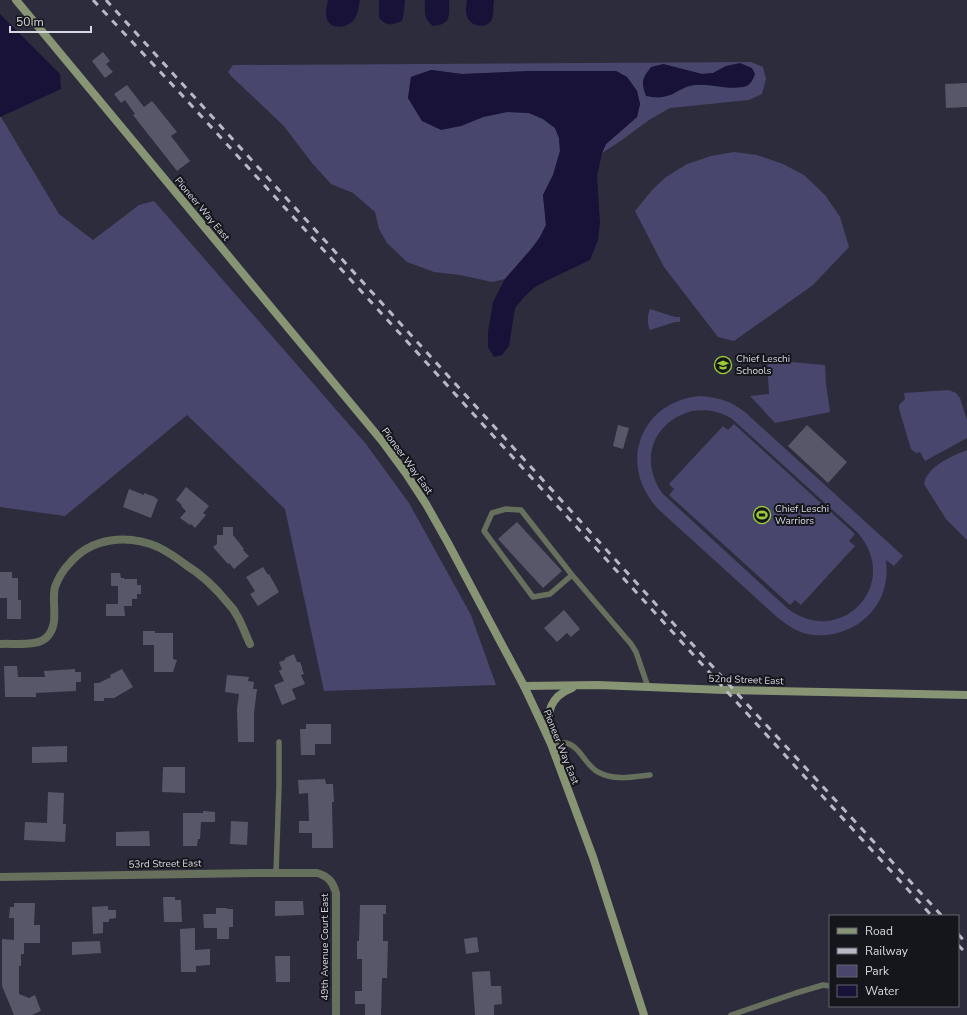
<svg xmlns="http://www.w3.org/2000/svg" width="967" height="1015" viewBox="0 0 967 1015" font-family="'Nunito Sans',sans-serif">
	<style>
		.green { fill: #48466c; fill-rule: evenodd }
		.water { fill: #181238 }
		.building { fill: #575769 }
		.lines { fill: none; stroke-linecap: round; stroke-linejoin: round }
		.lane { stroke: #67705c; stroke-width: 5.5 }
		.street { stroke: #67705c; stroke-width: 8 }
		.secondary { stroke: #889575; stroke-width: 8 }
		.rail { stroke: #b9b9c5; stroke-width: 3; stroke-dasharray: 7 7; stroke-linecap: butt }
		.labels { text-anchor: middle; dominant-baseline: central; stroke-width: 4; stroke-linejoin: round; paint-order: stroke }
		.street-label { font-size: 10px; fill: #d8d8e3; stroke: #15151c }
		.poi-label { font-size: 10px; fill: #d8d8e3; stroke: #15151c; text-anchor: start }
	</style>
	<rect width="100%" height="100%" fill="#2c2c3c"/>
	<g class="green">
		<path d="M751 62 763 67 766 79 762 94 749 100 670 108 649 120 622 140 602 153 606 144 637 117 640 104 637 91 627 77 616 71H530L462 74 431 70 411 77 408 98 422 121 461 126 483 117 507 112 529 113 543 119 555 128 559 138 560 151 553 175 543 195 546 225 540 237 532 248 505 279 492 282 460 275 434 272 407 262 387 243 379 229 375 212 353 193 331 184 312 163 283 125 232 77 228 72 233 65ZM663 64 702 74 713 73 726 66 725 87C702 83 691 83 671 95Z"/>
		<polygon points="0,117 1,117 59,214 93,240 139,205 154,201 366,444 409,503 471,615 496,685 324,691 285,509 187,415 65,516 0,507"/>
		<polygon points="734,152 757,155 783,164 804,175 825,195 840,217 849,247 813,285 734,341 718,337 664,267 635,211 653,189 666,177 687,164 711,156"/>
		<path d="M650 309 675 317H680V322H675L650 330C647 323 647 316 650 309Z"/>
		<polygon points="767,360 825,365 826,384 830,412 775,423 750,396 769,394"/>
		<polygon points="949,390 956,393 960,398 967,420 967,438 925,461 920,452 916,453 911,449 899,409 899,405 905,399 904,393"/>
		<path d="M699 396C719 397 731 401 746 413L903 556 894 566 886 560C887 568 887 576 885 585 878 619 842 641 807 634 796 631 787 625 778 618L658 509C617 465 640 402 699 396ZM692 411C707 409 718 411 731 418L857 532C903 583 841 650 787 608L662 493C639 459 653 422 692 411Z"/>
		<polygon points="734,424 855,534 849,541 855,546 801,605 795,600 790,605 669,495 674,489 669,484 723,426 728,430"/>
		<path d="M967 450V540L946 519 924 484C927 466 952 456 967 450Z"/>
	</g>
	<g class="water">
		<path d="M328 0H360C359 5 358 14 355 18 349 28 331 31 327 19 325 13 327 6 328 0Z"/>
		<path d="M379 0H405L404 11 402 21C391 25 388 27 379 18Z"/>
		<path d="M425 0H449C449 16 452 24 433 26 423 18 425 11 425 0Z"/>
		<path d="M467 0H494C493 6 494 14 492 19 488 29 473 27 468 19 465 14 466 6 467 0Z"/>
		<polygon points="0,14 60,74 61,89 0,117"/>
		<path d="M740 63 752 68 755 74C753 80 750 86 743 87 728 90 710 83 693 85 684 86 678 92 670 95 662 98 655 98 646 96 641 81 642 79 651 67L663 64 702 74 713 73 726 66Z"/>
		<polygon points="431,70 462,74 530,71 616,71 627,77 637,91 640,104 637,117 606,144 602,153 597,176 600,223 598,240 590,260 550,279 535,287 525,296 515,308 509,346 502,355 494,357 488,347 488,332 493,302 505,279 532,248 540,237 546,225 543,195 553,175 560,151 559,138 555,128 543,119 529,113 507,112 483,117 461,126 441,130 422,121 408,98 411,77"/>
	</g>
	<g class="building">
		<polygon points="103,52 110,61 106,64 113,72 105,78 92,61"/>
		<polygon points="967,83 967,107 946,108 945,84"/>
		<polygon points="127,85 144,107 152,101 177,132 171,136 190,161 177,171 133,115 135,114 125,100 121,103 114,94"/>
		<polygon points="618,425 629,428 623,449 613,446"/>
		<polygon points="807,425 847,462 828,483 788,446"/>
		<polygon points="186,487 209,506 203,513 206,515 195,528 191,524 190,525 180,518 186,511 181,506 182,505 176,500"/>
		<polygon points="129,489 144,495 144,493 155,497 155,498 158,499 151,518 123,507"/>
		<polygon points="517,522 562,571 543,588 498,539"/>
		<polygon points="223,527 233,527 233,535 244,549 243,550 249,556 234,569 229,563 228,564 213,547 217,544 217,535 223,535"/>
		<polygon points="263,567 268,575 269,574 279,592 258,606 250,594 255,591 246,577"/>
		<polygon points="0,572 12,572 12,578 18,578 18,600 21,600 21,619 7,619 7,598 0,598"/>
		<polygon points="111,573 120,573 121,578 124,578 124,579 137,579 137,585 141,585 141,594 137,594 137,599 132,599 132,606 124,606 125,616 106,616 106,604 118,604 118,586 111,586"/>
		<polygon points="564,610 580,629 571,637 567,633 557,642 544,628"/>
		<polygon points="143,631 155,631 155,633 173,633 173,659 177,660 173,672 154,672 154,645 143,645"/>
		<polygon points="294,654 297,662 300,662 302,667 302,669 304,674 301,675 305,684 292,689 296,699 282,705 274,685 284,681 279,671 282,669 279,662 285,660 285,658"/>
		<polygon points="4,666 17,666 18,677 45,677 44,671 75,669 75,672 81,672 81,682 76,682 76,691 36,693 36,697 5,697"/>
		<polygon points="122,669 133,687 114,698 104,698 104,701 94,701 94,683 99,683 111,677 110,675"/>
		<polygon points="227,675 249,677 248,681 254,682 253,689 257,689 254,713 254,742 238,742 237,709 239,694 225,692"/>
		<polygon points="306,724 331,724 331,744 315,744 315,755 301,755 300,729 306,729"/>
		<polygon points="67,746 67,762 32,763 32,747"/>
		<polygon points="163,767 185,767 185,793 162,792"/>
		<polygon points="325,779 326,784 333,784 334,802 332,802 333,848 312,848 312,833 299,833 299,821 309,821 308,793 299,794 298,780"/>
		<polygon points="48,792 64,793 63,824 66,824 65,842 24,840 25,822 47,823"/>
		<polygon points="203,811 215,812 215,822 201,822 200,839 198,839 197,846 183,846 183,813 203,813"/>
		<polygon points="231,821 248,822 247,845 230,844"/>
		<polygon points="149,831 150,846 116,846 116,832"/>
		<polygon points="163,897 175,897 175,900 181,900 182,922 164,922"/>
		<polygon points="275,901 303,901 304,915 275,916"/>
		<polygon points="14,903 35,903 34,925 40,925 40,943 24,943 24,954 21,954 21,966 19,966 19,994 29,998 35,995 41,1011 32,1015 14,1015 2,986 2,939 14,940 14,918 9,918 10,907 14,907"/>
		<polygon points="360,905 386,905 386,914 383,914 383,941 388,941 387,978 382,978 381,1015 365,1015 365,1004 355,1004 355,991 362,991 362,959 357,959 357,941 359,941"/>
		<polygon points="108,906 108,910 116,910 116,918 109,919 109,922 103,922 103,933 93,934 92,907"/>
		<polygon points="216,908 227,908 227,909 233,909 233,927 229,927 229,939 217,939 217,928 204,928 203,914 216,914"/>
		<polygon points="195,928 195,950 210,949 210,965 196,966 196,972 181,972 180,929"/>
		<polygon points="477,937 479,952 466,954 464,939"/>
		<polygon points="100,941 101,953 72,955 72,942"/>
		<polygon points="275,956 290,956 290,982 276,982"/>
		<polygon points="490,971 491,986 501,986 502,1004 494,1005 494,1015 475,1015 472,972"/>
	</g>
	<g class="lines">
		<g class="lane">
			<polyline points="572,575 550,594 533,597 484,531 492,513 506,509 521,510 572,575 631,644 636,652 648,687"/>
			<path d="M551 744C556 743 561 742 566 743 579 745 586 766 598 772 614 781 633 777 650 775"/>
			<polyline points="276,873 279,786 279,742"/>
			<polyline points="731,1015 796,993 823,985 830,986"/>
		</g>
		<g class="street">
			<path d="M0 644C13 643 38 647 47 637 60 623 51 603 55 587 58 579 63 570 69 564 91 537 128 534 158 547 168 552 177 558 186 565 202 575 215 587 227 602 230 606 234 609 236 614 242 623 245 634 250 644"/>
			<path d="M0 877 260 873H317C328 876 333 882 336 893V1015"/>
		</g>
		<g class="secondary">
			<polyline points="16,0 382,441 407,475 426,504 448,543 524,686 540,720 551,744 593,857 644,1015"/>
			<polyline points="524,686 597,685 724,690 967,695"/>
			<path d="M549 735C547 712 549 697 572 688"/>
		</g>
		<g class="rail">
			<polyline points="93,0 181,94 932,916"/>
			<polyline points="106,0 734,690 942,916"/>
			<polyline points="958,934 967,944"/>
			<polyline points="958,945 967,954"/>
		</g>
	</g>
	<defs>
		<g id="school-ring" transform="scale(0.9)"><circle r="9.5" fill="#15151c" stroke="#9bcb33" stroke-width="1.5"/><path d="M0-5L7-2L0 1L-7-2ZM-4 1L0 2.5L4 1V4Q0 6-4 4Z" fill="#9bcb33"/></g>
		<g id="stadium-ring" transform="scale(0.9)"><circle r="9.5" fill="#15151c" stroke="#9bcb33" stroke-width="1.5"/><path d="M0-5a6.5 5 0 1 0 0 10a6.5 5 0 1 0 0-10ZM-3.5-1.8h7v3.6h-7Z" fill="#9bcb33"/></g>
	</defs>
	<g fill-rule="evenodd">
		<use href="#school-ring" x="723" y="365"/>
		<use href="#stadium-ring" x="762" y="515"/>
	</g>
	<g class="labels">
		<g class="street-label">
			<text transform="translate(202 209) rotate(50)">Pioneer Way East</text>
			<text transform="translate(407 461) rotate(54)">Pioneer Way East</text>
			<text transform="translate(746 680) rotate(2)">52nd Street East</text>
			<text transform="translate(561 747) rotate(68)">Pioneer Way East</text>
			<text transform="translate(165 864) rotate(-1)">53rd Street East</text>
			<text transform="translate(325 947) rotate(-90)">49th Avenue Court East</text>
		</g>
		<g class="poi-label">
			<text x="736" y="359">Chief Leschi<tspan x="736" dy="12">Schools</tspan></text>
			<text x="775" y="509">Chief Leschi<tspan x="775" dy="12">Warriors</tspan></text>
		</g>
	</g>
	<rect x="829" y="915" width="130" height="92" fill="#15151c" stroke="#63636c"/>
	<rect x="837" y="928" width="20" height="6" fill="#889575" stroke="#63636c"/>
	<text x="865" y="935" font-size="12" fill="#d8d8e3">Road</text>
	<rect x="837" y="948" width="20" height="6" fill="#b9b9c5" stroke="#63636c"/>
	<text x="865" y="955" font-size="12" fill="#d8d8e3">Railway</text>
	<rect x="837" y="965" width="20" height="12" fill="#48466c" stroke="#63636c"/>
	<text x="865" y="975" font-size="12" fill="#d8d8e3">Park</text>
	<rect x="837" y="985" width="20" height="12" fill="#181238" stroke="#63636c"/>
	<text x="865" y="995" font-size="12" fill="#d8d8e3">Water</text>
	<path d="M10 26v6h81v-6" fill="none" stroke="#d8d8e3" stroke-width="2"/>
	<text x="16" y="26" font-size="12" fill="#d8d8e3" stroke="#15151c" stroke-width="3" paint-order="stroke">50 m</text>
</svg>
